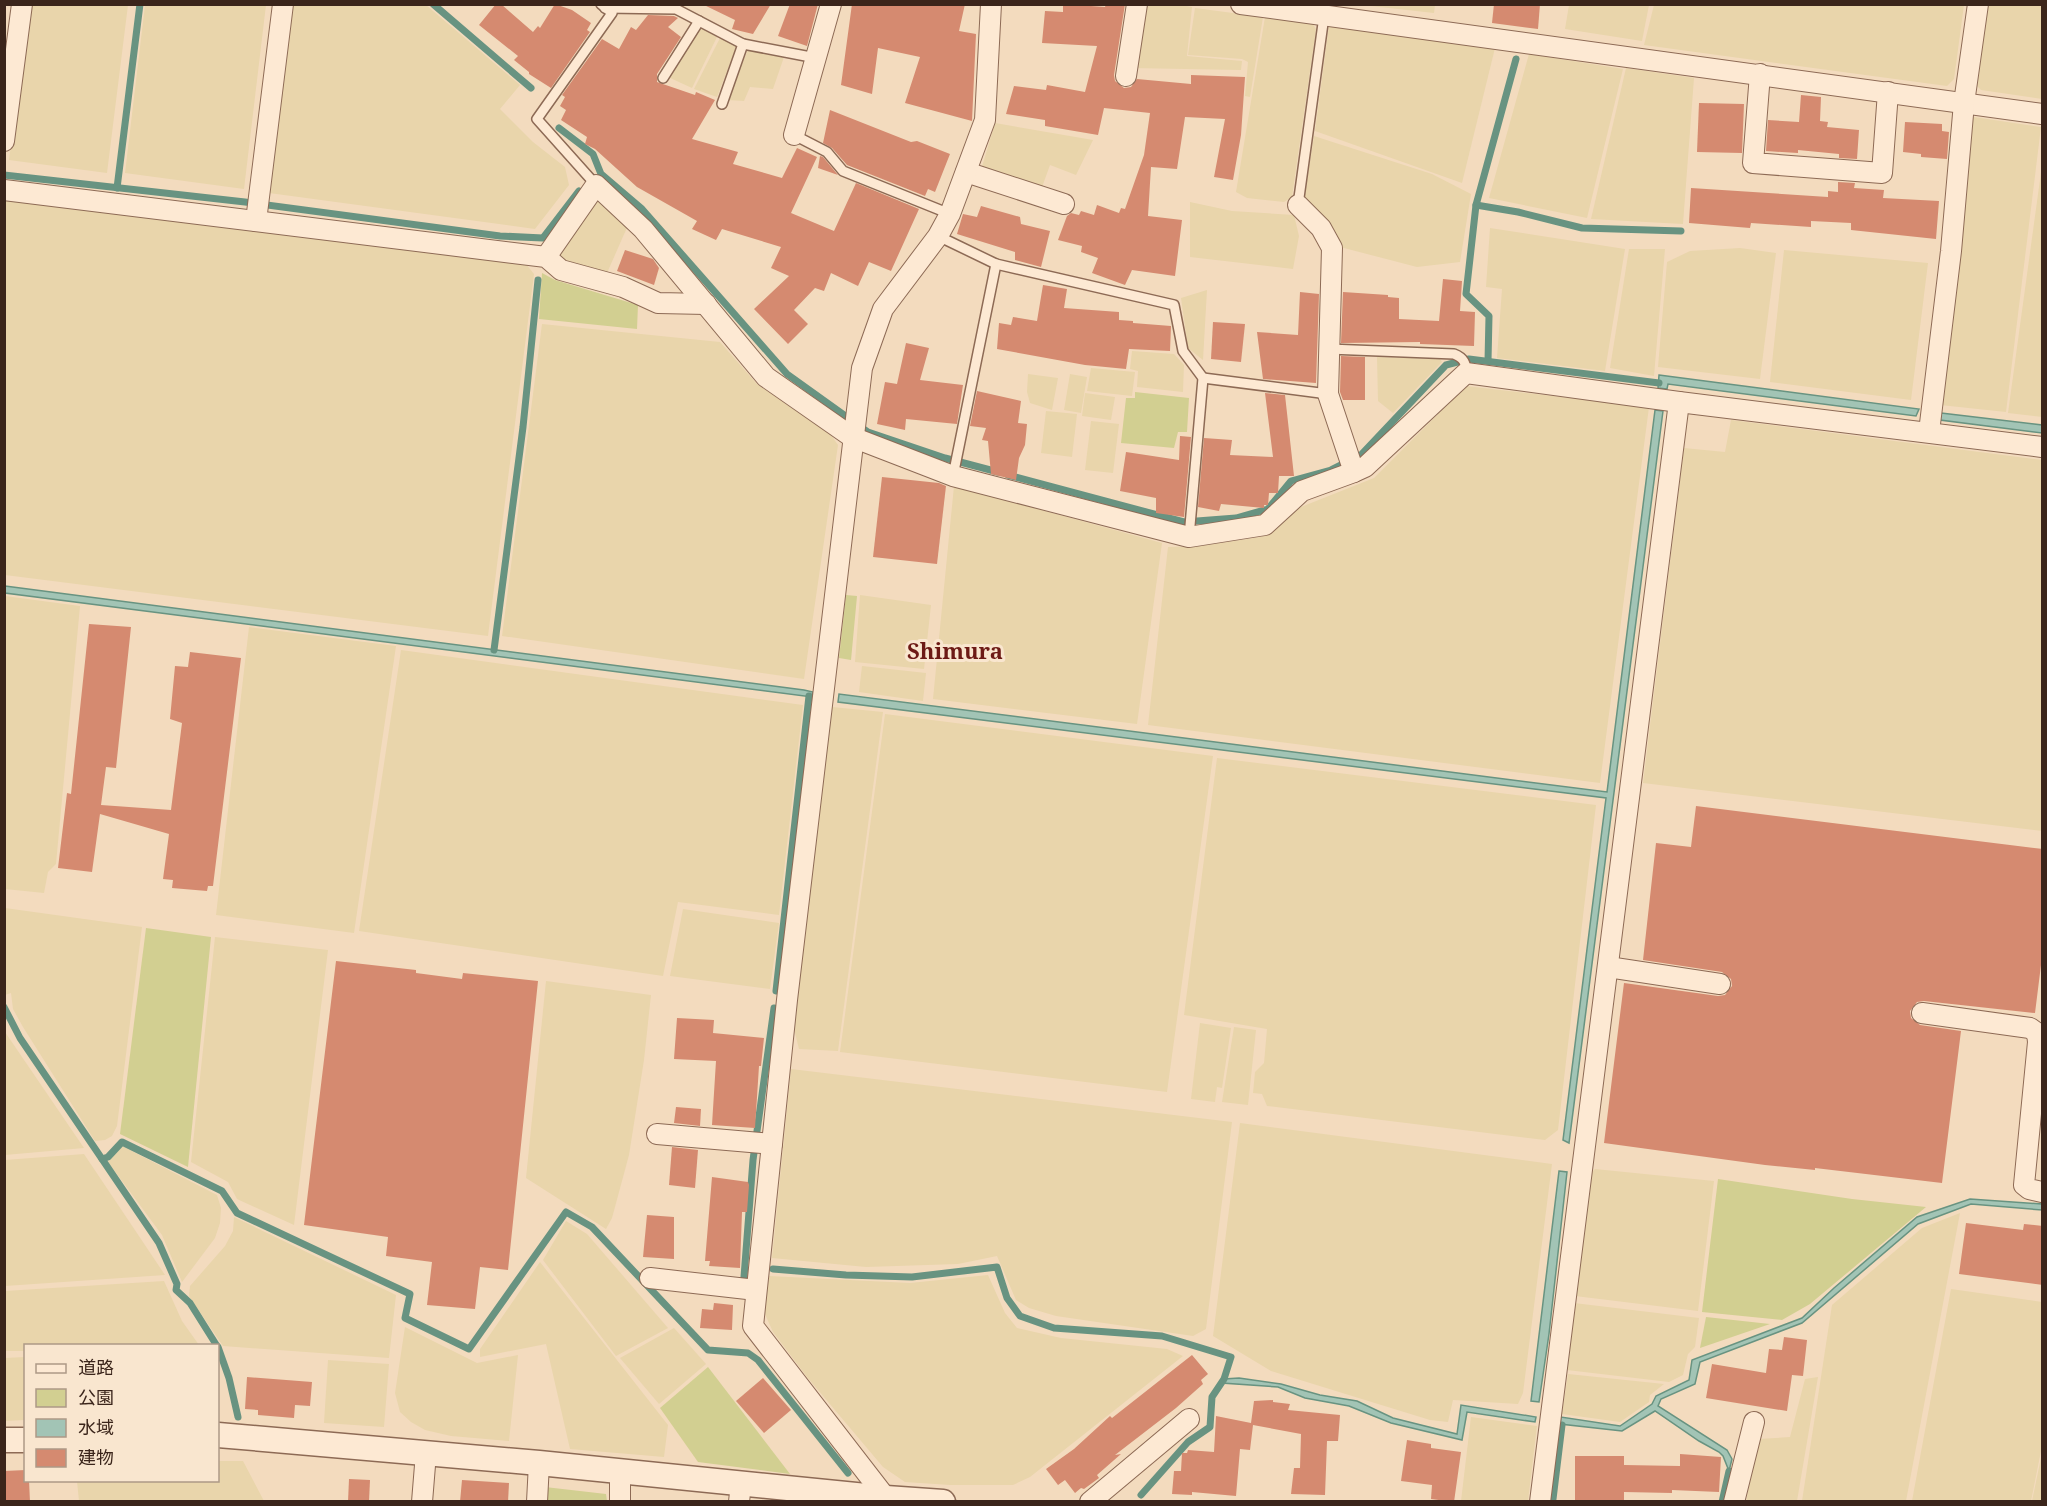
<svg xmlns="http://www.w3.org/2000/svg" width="2047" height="1506" viewBox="0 0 2047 1506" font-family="'Noto Serif','Noto Sans JP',serif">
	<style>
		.farmland { fill: #e9d5ab }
		.green { fill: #d2cf91 }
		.water { fill: #a2c4b5; stroke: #689381; stroke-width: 1.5 }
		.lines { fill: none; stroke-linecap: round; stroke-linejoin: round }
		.stream { stroke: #689381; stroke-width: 7 }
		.building { fill: #d58a70 }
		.service-casing { stroke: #8d6a55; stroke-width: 12 }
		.minor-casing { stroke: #8d6a55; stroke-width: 22 }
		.tertiary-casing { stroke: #8d6a55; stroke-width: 27 }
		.service { stroke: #fde9d3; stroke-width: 9 }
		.minor { stroke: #fde9d3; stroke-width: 20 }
		.tertiary { stroke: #fde9d3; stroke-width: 24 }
		.labels { text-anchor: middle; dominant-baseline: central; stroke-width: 6; stroke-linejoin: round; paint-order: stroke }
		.quarter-label { font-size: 22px; font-weight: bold; fill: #6d1a15; stroke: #f9e6cf }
	</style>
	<rect width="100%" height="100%" fill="#f3dbbe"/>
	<g class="farmland">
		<polygon points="290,4 426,5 520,85 500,109 533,142 565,167 569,185 535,229 269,193"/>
		<polygon points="1176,4 1192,7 1187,56 1242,61 1241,70 1130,68 1141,5"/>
		<polygon points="30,5 128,5 107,173 9,160"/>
		<polygon points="145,5 266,5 244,189 125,173"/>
		<polygon points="1362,5 1435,5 1434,13"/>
		<polygon points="1569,5 1649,5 1642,41 1565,29"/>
		<polygon points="1654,5 1654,4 1964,5 1954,79 1947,86 1644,45"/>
		<polygon points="1985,5 2042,5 2042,99 1981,90 1975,84"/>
		<polygon points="1195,8 1263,17 1250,97 1245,96 1248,62 1242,59 1188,55"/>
		<polygon points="1265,17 1312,23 1316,29 1292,197 1284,202 1247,198 1236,192"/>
		<polygon points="1329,26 1495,48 1462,183 1315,131"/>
		<polygon points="701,28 717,37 692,88 668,77"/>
		<polygon points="720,38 737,45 717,97 694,89"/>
		<polygon points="748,50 784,57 773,89 750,87 744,101 727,100"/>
		<polygon points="1529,54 1623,69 1587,218 1489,198"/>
		<polygon points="1626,68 1694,78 1683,224 1591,219"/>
		<polygon points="1974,117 2041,127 2006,412 1940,405 1969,120"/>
		<polygon points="995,123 1093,140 1076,175 1050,165 1041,190 981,170"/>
		<polygon points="1314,136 1432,174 1471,194 1460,262 1417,267 1340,247 1304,201"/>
		<polygon points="2042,165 2042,417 2008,413"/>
		<polygon points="5,195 522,259 534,274 488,636 5,575"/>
		<polygon points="598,197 629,223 607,273 565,265 556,258"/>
		<polygon points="1190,202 1232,211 1294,215 1299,236 1293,269 1190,257"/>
		<polygon points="1490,228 1625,249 1605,371 1497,358 1502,289 1486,287"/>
		<polygon points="1740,248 1776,253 1760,379 1658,367 1667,262 1690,251"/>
		<polygon points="1629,249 1665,249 1654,376 1610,368"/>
		<polygon points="1784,250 1928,263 1911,400 1770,382"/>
		<polygon points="1207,290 1203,360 1188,348 1181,298"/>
		<polygon points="542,324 720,342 757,384 831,435 838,445 804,679 502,636"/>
		<polygon points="1132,351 1174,354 1184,365 1183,392 1137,387 1138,371 1130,369"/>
		<polygon points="1377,357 1440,359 1442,362 1393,413 1378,401"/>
		<polygon points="1091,368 1135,372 1132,396 1087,391"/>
		<polygon points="1028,374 1058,378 1052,410 1030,403 1027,392"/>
		<polygon points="1070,374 1087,377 1081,413 1064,410"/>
		<polygon points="1466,386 1649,407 1600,783 1148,725 1168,547 1200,546 1261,537 1301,507 1374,478"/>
		<polygon points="1085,393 1115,397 1111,420 1082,416"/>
		<polygon points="1046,411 1077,414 1072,457 1041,453"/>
		<polygon points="1731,420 2042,460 2042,831 1643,783 1684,448 1725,452"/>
		<polygon points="1091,421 1119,424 1113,473 1085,470"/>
		<polygon points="954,486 1162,543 1137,724 933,699"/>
		<polygon points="860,595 931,605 924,669 855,662"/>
		<polygon points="5,596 80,606 56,864 48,872 44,893 5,889"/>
		<polygon points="249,627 396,646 354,933 216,915"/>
		<polygon points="401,650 803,705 779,915 678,902 663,976 359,931"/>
		<polygon points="862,666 926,673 923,701 859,692"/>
		<polygon points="832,707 883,712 838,1051 799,1049 794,1029"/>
		<polygon points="885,714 1213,756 1167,1092 840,1052"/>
		<polygon points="1217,758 1596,805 1558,1130 1545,1140 1267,1106 1262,1094 1253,1093 1255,1072 1264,1063 1267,1029 1184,1015"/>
		<polygon points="5,908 142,927 117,1126 112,1136 105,1140 95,1141 23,1027 13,1009 11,993 5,995"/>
		<polygon points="683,909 779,923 770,989 670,976"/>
		<polygon points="215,937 328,950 294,1225 237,1199 228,1182 191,1162"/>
		<polygon points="546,981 651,995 644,1060 629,1155 612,1218 606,1229 526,1178"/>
		<polygon points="1200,1023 1231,1028 1222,1088 1217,1087 1215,1102 1191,1099"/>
		<polygon points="1234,1027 1256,1030 1248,1105 1222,1102"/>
		<polygon points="4,1032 5,1032 84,1148 5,1155"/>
		<polygon points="791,1069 1232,1122 1206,1329 1193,1336 1056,1316 1029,1308 1016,1300 997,1256 958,1264 866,1267 772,1258"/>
		<polygon points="1240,1123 1552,1164 1523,1393 1518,1404 1453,1400 1448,1422 1430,1420 1271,1371 1213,1336"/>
		<polygon points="122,1146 217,1195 221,1208 220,1223 215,1238 182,1282 162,1235 108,1162"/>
		<polygon points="84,1154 165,1275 5,1286 5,1160"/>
		<polygon points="1595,1169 1714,1181 1698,1311 1575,1296 1592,1172"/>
		<polygon points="1960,1213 1906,1501 1802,1501 1832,1305 1922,1228"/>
		<polygon points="234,1217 396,1295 389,1358 223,1346 189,1296 190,1286 225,1246 233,1231"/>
		<polygon points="566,1221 587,1234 668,1328 616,1356 543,1260"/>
		<polygon points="540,1262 668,1425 664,1457 570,1449 546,1344 480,1357 480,1349"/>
		<polygon points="988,1275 1005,1313 1017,1328 1061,1338 1167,1349 1183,1356 1030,1477 1013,1485 950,1485 905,1482 883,1467 807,1377 773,1332 764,1312 769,1276 910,1283"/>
		<polygon points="164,1281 182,1321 199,1345 26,1346 25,1351 5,1351 5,1291"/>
		<polygon points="1951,1289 2042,1302 2042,1446 2031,1501 1912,1501"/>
		<polygon points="1574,1303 1699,1318 1695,1347 1688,1354 1683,1375 1669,1382 1567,1370"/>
		<polygon points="405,1327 477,1363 518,1355 509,1441 451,1436 425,1430 411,1422 400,1412 395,1393"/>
		<polygon points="674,1328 706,1364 659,1404 620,1358"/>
		<polygon points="25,1357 25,1420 5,1421 5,1358"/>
		<polygon points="328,1360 389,1364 384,1427 324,1423"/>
		<polygon points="1568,1374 1664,1384 1650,1395 1649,1402 1620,1422 1562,1414"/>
		<polygon points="1818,1377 1797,1501 1746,1502 1758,1439 1790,1437 1805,1379"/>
		<polygon points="1471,1417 1537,1426 1528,1501 1461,1501"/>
		<polygon points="2042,1453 2042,1501 2032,1501"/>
		<polygon points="218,1461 243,1461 264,1501 79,1501 77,1481 218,1480"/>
	</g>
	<g class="green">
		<polygon points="542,273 555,280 638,305 637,329 539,319"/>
		<polygon points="1135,392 1189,398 1187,432 1178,432 1174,448 1121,443 1126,398 1135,398"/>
		<polygon points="846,595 857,596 851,660 839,658"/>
		<polygon points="146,928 211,937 188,1167 120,1134"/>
		<polygon points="1718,1179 1852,1199 1926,1207 1810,1304 1782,1320 1702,1312"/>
		<polygon points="1706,1317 1770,1324 1700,1348"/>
		<polygon points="708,1367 790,1474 698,1462 660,1408"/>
		<polygon points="545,1487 606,1494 607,1501 544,1502"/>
	</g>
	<g class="water">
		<polygon points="1659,375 1919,409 1916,416 1668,384 1667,389 1658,388"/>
		<polygon points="1655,410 1663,411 1569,1143 1563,1140 1606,798 838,702 839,694 1607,792"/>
		<polygon points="1941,413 2042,425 2042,433 1940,420"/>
		<polygon points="5,586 804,690 813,692 812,697 5,593"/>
		<polygon points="1559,1171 1567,1172 1549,1334 1539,1402 1531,1401"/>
		<polygon points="1970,1199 2042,1204 2042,1210 1971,1204 1918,1224 1802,1323 1700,1362 1695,1384 1661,1399 1658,1406 1727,1450 1732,1459 1729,1471 1723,1456 1719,1452 1699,1441 1655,1411 1622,1431 1560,1424 1561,1417 1620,1426 1652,1404 1656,1396 1689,1380 1692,1360 1802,1318 1834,1288 1917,1217"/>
		<polygon points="1239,1378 1281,1384 1320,1395 1357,1401 1393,1418 1457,1434 1461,1405 1536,1417 1535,1422 1467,1412 1462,1440 1391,1423 1349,1406 1305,1398 1278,1387 1222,1383 1224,1379"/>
	</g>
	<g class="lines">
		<g class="stream">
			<polyline points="433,4 531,88"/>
			<polyline points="559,128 593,154 601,174 642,209 787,374 868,432 945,458 998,472"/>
			<polyline points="4,175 245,202 500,236 543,238 579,191"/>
			<polyline points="117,188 140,4"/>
			<polyline points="1476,205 1518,212 1582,228 1681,231"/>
			<polyline points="1488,361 1489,316 1466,294 1476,205 1516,59"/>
			<polyline points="1008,475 1184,522 1236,518 1268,509 1291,481 1331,470 1361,455 1446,365 1469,359 1659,383"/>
			<polyline points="494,650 523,427 538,280"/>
			<polyline points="776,991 809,696"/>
			<polyline points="4,1007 20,1038 159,1243 177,1284 176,1290 190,1303 217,1346"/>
			<polyline points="102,1159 108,1157 122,1142 222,1191 237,1213 410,1294 405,1318 469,1349 566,1212 592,1227 708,1350 748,1353 758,1360 848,1473"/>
			<polyline points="773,1269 846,1275 912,1277 997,1267 1007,1298 1020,1316 1054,1328 1162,1336 1231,1357 1224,1379 1212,1397 1210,1427 1188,1442 1141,1495"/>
			<polyline points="744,1277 753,1160 774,1008"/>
			<polyline points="218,1347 229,1378 238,1417"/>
			<polyline points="1553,1499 1562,1425"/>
			<polyline points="1722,1502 1729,1471"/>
		</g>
	</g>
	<g class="building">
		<polygon points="496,4 501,4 533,32 538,26 540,28 555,4 572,10 591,23 587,30 590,32 551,88 529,74 529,72 514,60 518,56 479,25"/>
		<polygon points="702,4 771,4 753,34 732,29 735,20"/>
		<polygon points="790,4 818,4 807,46 778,36"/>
		<polygon points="852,4 965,4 959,31 976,34 972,121 905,103 920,57 878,48 872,94 841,85"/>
		<polygon points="1063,4 1105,7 1106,4 1125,4 1114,75 1115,81 1124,88 1131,87 1137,79 1191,84 1191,75 1245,77 1241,135 1233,180 1214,177 1225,119 1185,117 1177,169 1151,167 1148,216 1182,220 1175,276 1132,270 1125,285 1092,273 1098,258 1081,252 1082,246 1058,240 1067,216 1071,213 1079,215 1081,211 1094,215 1097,205 1119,213 1121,208 1125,209 1144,155 1150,113 1104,108 1098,135 1045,126 1045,120 1006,114 1014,86 1046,90 1047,85 1085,92 1097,46 1042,43 1045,11 1063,12"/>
		<polygon points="1494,4 1540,4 1538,29 1492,23"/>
		<polygon points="648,15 674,16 678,18 668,27 681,37 657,74 657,82 695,95 696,92 715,100 692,139 738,152 733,164 782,178 797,148 817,157 791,213 834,231 856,183 919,209 891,271 869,262 858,286 831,273 824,291 815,288 794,310 808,324 788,344 754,309 789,276 771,268 781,247 722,229 716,240 692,229 697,221 637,187 595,149 585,144 587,137 561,120 566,110 560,106 565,97 562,95 602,39 619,49 631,27 636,30"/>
		<polygon points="1801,95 1821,97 1820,121 1828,122 1827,127 1859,130 1857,159 1839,158 1839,154 1798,150 1798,153 1766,151 1768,120 1799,122"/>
		<polygon points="1699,103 1744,104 1742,153 1697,152"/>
		<polygon points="830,110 911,142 917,141 950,154 935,192 928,189 925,196 847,165 832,148 823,143"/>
		<polygon points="1905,122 1942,124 1942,131 1949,132 1947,159 1921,157 1921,154 1903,152"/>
		<polygon points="820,156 823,157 838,175 818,168"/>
		<polygon points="1838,182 1855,183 1854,188 1884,190 1883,198 1939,201 1936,239 1851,230 1851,223 1811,221 1811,227 1751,223 1750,228 1689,223 1691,188 1828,197 1828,191 1838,192"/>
		<polygon points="981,206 1020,217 1021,224 1050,231 1041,267 1015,260 1015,252 957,234 963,214 977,217"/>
		<polygon points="625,250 653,259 659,268 654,285 617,271"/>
		<polygon points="1443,279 1462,281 1460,311 1475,312 1474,346 1420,344 1420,342 1341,343 1343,292 1388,295 1388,297 1399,298 1399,319 1439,321"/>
		<polygon points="1043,285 1067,289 1064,308 1119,312 1119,320 1133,321 1133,323 1171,326 1170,351 1129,349 1126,369 1085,365 997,349 999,323 1011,325 1013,317 1037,321"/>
		<polygon points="1300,292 1319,294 1316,383 1263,379 1257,332 1298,335"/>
		<polygon points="1213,322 1245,324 1241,362 1211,359"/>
		<polygon points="906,343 929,348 920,380 963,385 957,424 906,419 905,430 877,424 885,382 897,384"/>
		<polygon points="1341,356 1365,357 1365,400 1343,400 1340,392"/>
		<polygon points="977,391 1021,401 1018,423 1027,424 1025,445 1019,458 1016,480 991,474 988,441 982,440 986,428 970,426"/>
		<polygon points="1265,393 1285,395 1294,476 1279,476 1278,493 1269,493 1268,505 1264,505 1264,508 1221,504 1219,511 1198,507 1204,438 1232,440 1230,455 1273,457"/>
		<polygon points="1180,436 1191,437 1184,517 1156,513 1156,498 1120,491 1126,452 1179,460"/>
		<polygon points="882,477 939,483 946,486 937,564 873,557"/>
		<polygon points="89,624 131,627 116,768 106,767 101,805 171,810 182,723 170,719 175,666 188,667 190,652 241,658 213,886 208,886 207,891 172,888 173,880 163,879 169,834 100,814 92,872 58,868 67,793 71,794"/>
		<polygon points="1696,806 2043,849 2043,949 2035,1013 1924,1001 1917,1002 1910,1011 1911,1018 1920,1025 1961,1031 1942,1183 1815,1168 1815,1170 1765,1165 1604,1143 1624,983 1718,996 1725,995 1732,986 1731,979 1722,972 1643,960 1656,843 1691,847"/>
		<polygon points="336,961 416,970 416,973 462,979 463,973 538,981 508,1270 480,1267 475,1309 427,1305 432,1262 386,1256 388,1237 304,1225"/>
		<polygon points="677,1018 714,1020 713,1033 764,1038 761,1066 759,1066 755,1128 712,1125 716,1061 674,1059"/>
		<polygon points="676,1107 701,1109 700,1126 674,1123"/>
		<polygon points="672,1147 698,1150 695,1188 669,1185"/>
		<polygon points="712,1177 748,1182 749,1185 747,1212 742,1212 740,1268 709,1266 710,1261 705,1261"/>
		<polygon points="647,1215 674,1217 674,1259 643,1257"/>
		<polygon points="1966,1223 2023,1230 2024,1224 2043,1226 2043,1285 1959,1274"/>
		<polygon points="714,1303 733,1305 732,1330 700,1328 702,1309 713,1310"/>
		<polygon points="1784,1337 1807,1340 1803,1376 1792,1375 1787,1411 1706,1398 1712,1364 1766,1373 1769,1349 1782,1350"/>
		<polygon points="1192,1355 1208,1374 1201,1380 1203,1384 1176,1408 1115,1455 1121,1454 1097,1475 1099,1478 1084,1489 1081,1488 1075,1493 1065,1480 1058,1485 1046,1469 1074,1449 1110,1416 1112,1418"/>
		<polygon points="247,1377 312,1382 310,1406 295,1405 294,1418 258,1415 258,1410 245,1409"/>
		<polygon points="763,1378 791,1410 764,1433 736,1401"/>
		<polygon points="1273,1400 1273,1402 1290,1404 1288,1410 1340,1415 1338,1441 1327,1441 1325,1495 1291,1494 1294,1468 1300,1468 1301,1434 1253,1425 1250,1450 1240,1449 1236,1496 1192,1492 1192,1495 1172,1494 1174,1471 1181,1471 1182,1453 1187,1453 1188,1450 1214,1452 1216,1416 1251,1423 1254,1401"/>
		<polygon points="1407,1440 1431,1444 1431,1448 1461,1452 1454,1502 1431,1499 1432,1485 1401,1481"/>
		<polygon points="1680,1454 1721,1457 1719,1492 1672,1490 1672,1493 1624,1492 1624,1502 1575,1502 1575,1456 1624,1456 1624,1465 1680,1466"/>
		<polygon points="26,1470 26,1480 29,1480 30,1502 4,1502 4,1471"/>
		<polygon points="349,1479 370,1480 369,1502 348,1502"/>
		<polygon points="462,1480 509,1483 508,1502 460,1502"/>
	</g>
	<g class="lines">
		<g class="service-casing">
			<g id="service">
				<polyline points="605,8 676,9 743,44 816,58"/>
				<polyline points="663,78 699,21"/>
				<polyline points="722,104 743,44"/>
				<polyline points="794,135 827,152 843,171 950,214"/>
				<polyline points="596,185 537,119 612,13 601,4"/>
				<polyline points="1298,205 1324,16"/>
				<polyline points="938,236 996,264 1174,305 1183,351 1203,378 1189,537"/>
				<path d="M1329 349 1454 354C1464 358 1466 363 1466 373"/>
				<polyline points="1203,378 1328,394"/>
				<polyline points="953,476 996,264"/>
			</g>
		</g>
		<g class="minor-casing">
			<g id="minor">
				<polyline points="1241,4 2042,114"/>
				<polyline points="1760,74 1753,163 1882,173 1888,92"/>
				<polyline points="1126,76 1137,4"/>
				<polyline points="794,135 831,4"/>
				<polyline points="4,141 22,4"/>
				<polyline points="966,172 1064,204"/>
				<polyline points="4,190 546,257 561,270 623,287 658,303 706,304"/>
				<polyline points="256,221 283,4"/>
				<polyline points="546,257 596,185 643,229 766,377 852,437 953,476 1189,537 1265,525 1302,491 1354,472 1328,394 1332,248 1321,228 1298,205"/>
				<polyline points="1929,432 1951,251 1964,103 1978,4"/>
				<polyline points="1354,472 1365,467 1466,373 1679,402 2042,447"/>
				<polyline points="1608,967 1720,984"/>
				<polyline points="1922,1013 2030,1028 2037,1033 2038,1042 2024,1185 2029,1189 2042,1192"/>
				<polyline points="657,1134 772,1144"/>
				<polyline points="650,1278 756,1290"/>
				<polyline points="886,1498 753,1326 787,1000 862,368 883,309 938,236 950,214 985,120 991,4"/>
				<polyline points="422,1502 426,1453"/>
				<polyline points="537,1502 539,1463"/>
				<polyline points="620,1502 620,1471"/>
				<polyline points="739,1502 741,1483"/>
				<polyline points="1090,1502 1189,1419"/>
				<polyline points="1540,1502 1679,402"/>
				<polyline points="1734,1502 1754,1422"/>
			</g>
		</g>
		<g class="tertiary-casing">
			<g id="tertiary">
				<polyline points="218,1435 539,1463 886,1498 943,1502"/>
				<polyline points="4,1440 26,1440"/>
			</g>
		</g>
		<use href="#service" class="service"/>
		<use href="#minor" class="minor"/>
		<use href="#tertiary" class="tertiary"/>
	</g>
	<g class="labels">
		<g class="quarter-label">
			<text x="955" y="650">Shimura</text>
		</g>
	</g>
	<rect width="2047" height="1506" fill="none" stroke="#3b251b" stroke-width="12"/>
	<rect x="24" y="1344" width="195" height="138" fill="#f9e6cf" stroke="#ad9987" stroke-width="1.5"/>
	<rect x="36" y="1364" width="30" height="9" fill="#fde9d3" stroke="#ad9987" stroke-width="1.5"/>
	<text x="78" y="1374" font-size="18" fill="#3b251b">道路</text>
	<rect x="36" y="1389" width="30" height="18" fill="#d2cf91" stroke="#ad9987" stroke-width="1.5"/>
	<text x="78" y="1404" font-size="18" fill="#3b251b">公園</text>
	<rect x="36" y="1419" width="30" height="18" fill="#a2c4b5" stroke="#ad9987" stroke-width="1.5"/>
	<text x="78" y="1434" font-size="18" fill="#3b251b">水域</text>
	<rect x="36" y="1449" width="30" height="18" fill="#d58a70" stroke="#ad9987" stroke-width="1.5"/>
	<text x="78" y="1464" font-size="18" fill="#3b251b">建物</text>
</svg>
